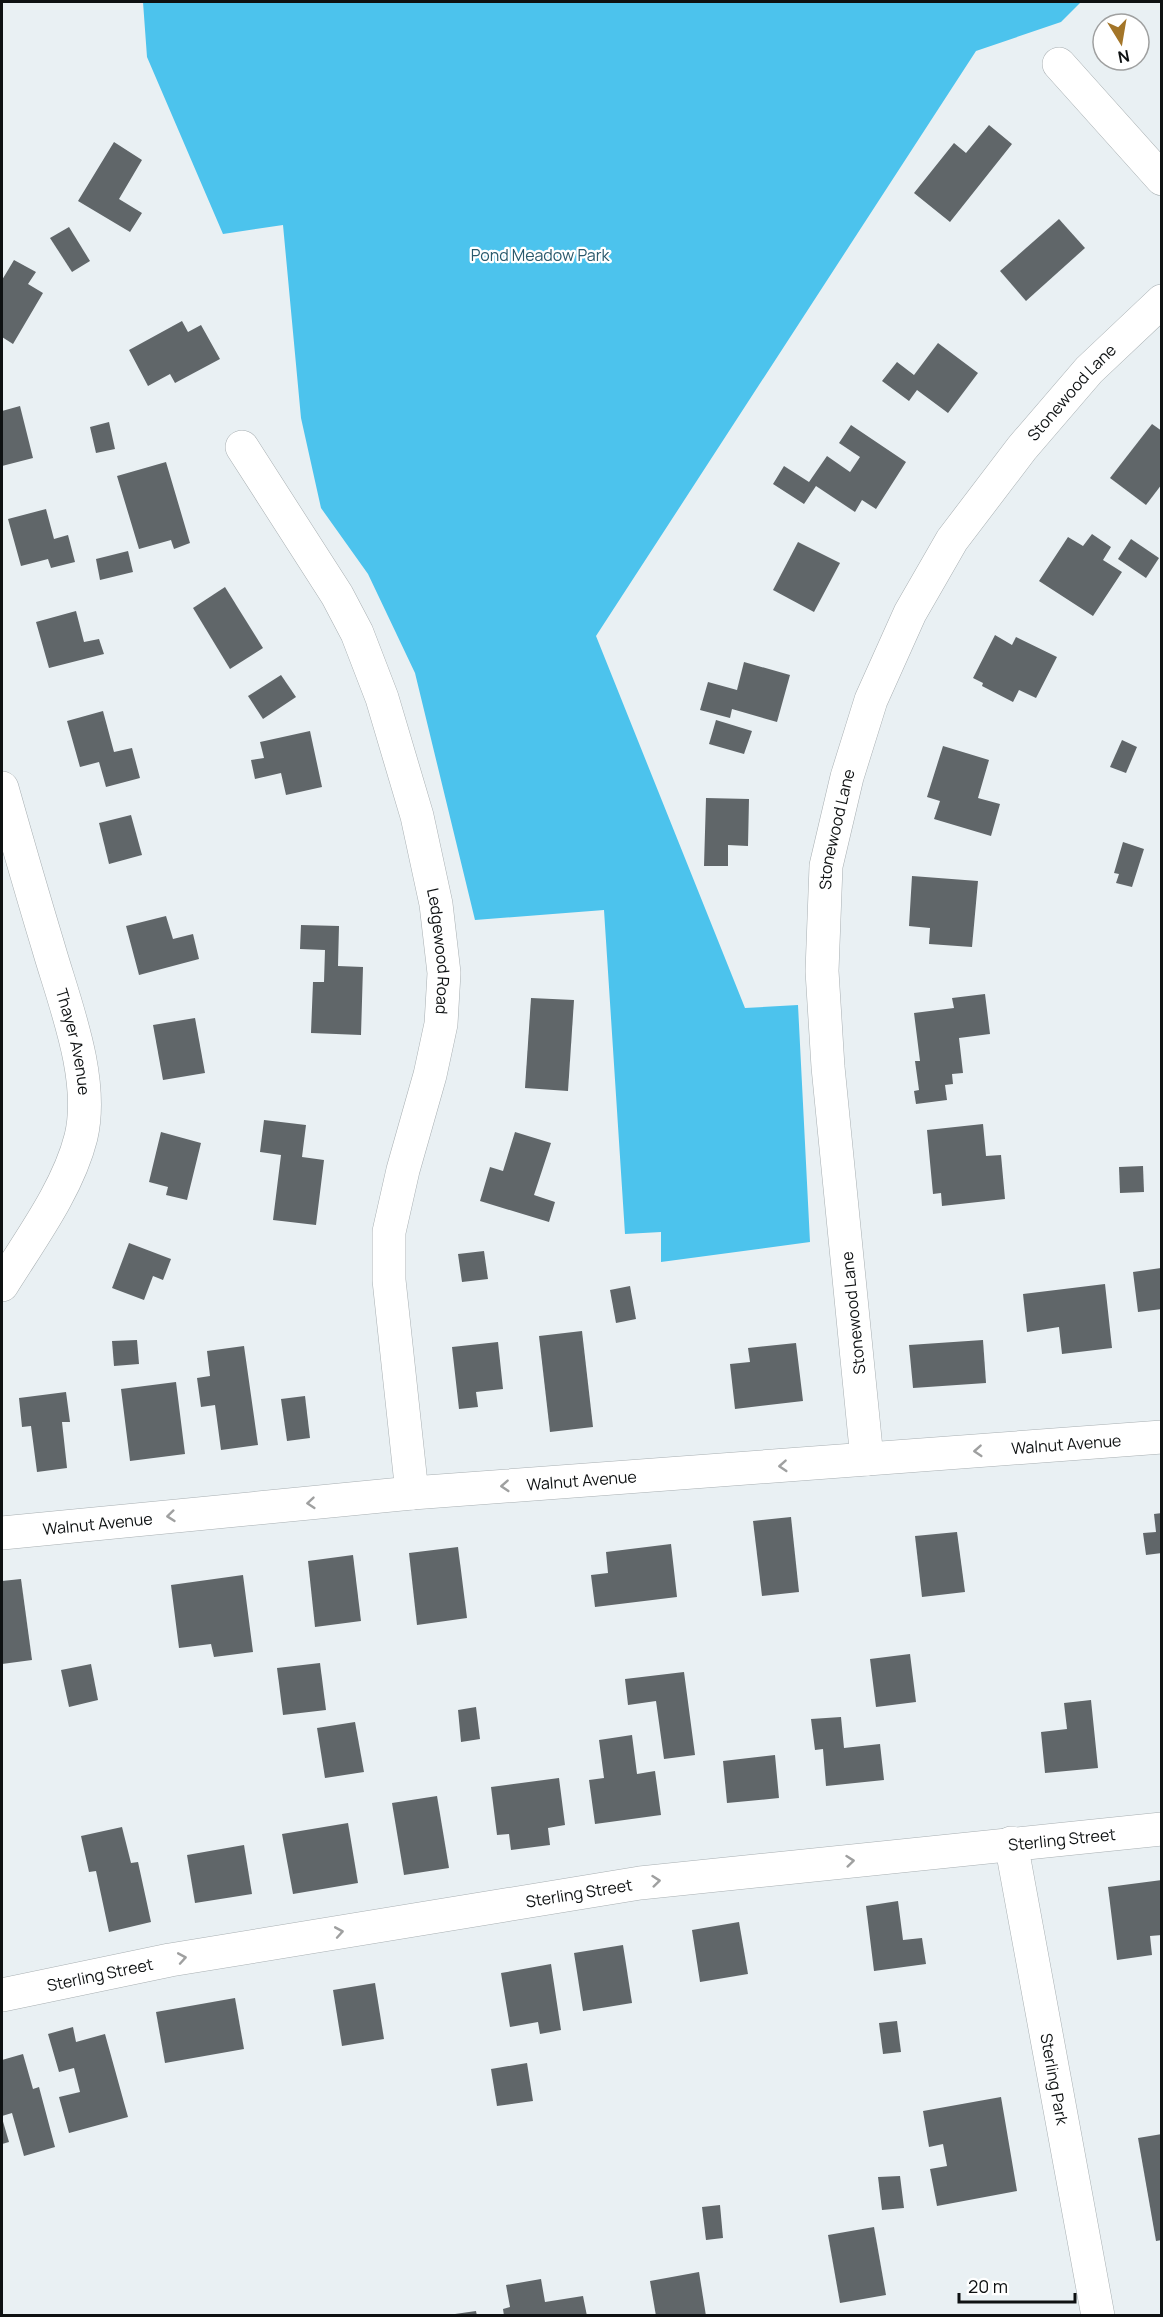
<svg xmlns="http://www.w3.org/2000/svg" width="1163" height="2317" viewBox="0 0 1163 2317" font-family="Manrope,sans-serif">
	<style>
		.forest { fill: #4cc3ed }
		.building { fill: #606669 }
		.lines { fill: none; stroke-linecap: round; stroke-linejoin: round }
		.street-casing { stroke: #a8afb2; stroke-width: 34 }
		.street { stroke: #fff; stroke-width: 33 }
		.oneway { stroke: #9fa0a0 }
		.labels { text-anchor: middle; dominant-baseline: central; stroke-width: 4.5; stroke-linejoin: round; paint-order: stroke }
		.park-label { font-size: 16px; fill: #29596c; stroke: #fff }
		.street-label { font-size: 16px; fill: #0e1112; stroke: #fff }
	</style>
	<rect width="100%" height="100%" fill="#e9f0f3"/>
	<polygon class="forest" points="143,2 1081,2 1061,22 976,51 596,636 745,1008 798,1005 810,1242 661,1262 661,1232 625,1234 604,910 475,920 415,673 368,574 321,508 301,418 283,225 223,234 147,57"/>
	<g class="building">
		<polygon points="989,125 1012,144 950,222 914,193 954,143 966,153"/>
		<polygon points="114,142 142,160 119,199 142,213 130,232 78,201"/>
		<polygon points="1059,219 1085,248 1026,301 1000,271"/>
		<polygon points="69,227 90,261 72,272 50,238"/>
		<polygon points="14,260 36,272 28,284 43,293 13,344 2,337 2,280"/>
		<polygon points="182,321 188,332 201,325 220,359 175,383 170,374 148,386 129,350"/>
		<polygon points="938,343 978,373 948,413 917,390 909,401 882,381 897,362 914,375"/>
		<polygon points="20,406 33,458 2,466 2,411"/>
		<polygon points="109,422 115,449 96,453 90,427"/>
		<polygon points="1152,424 1162,431 1162,484 1146,505 1110,478"/>
		<polygon points="851,425 906,462 876,509 862,500 855,512 816,486 804,504 773,484 784,466 809,482 827,456 850,472 860,457 839,443"/>
		<polygon points="166,462 190,543 174,549 171,540 139,549 117,476"/>
		<polygon points="46,509 54,539 68,535 75,562 51,568 48,559 21,566 8,519"/>
		<polygon points="1092,534 1111,547 1103,560 1122,572 1093,616 1039,581 1068,537 1083,546"/>
		<polygon points="1131,539 1159,558 1146,578 1118,559"/>
		<polygon points="798,542 840,563 814,612 773,590"/>
		<polygon points="128,551 133,572 100,580 96,559"/>
		<polygon points="225,587 263,648 230,669 193,608"/>
		<polygon points="76,611 84,642 99,639 104,654 49,668 36,622"/>
		<polygon points="995,635 1012,645 1016,637 1057,657 1036,698 1019,690 1013,702 982,686 983,683 973,678"/>
		<polygon points="744,662 790,675 777,722 732,709 730,718 700,710 708,682 737,690"/>
		<polygon points="281,675 296,697 263,719 248,696"/>
		<polygon points="103,711 114,752 132,748 140,778 106,787 99,762 80,767 67,721"/>
		<polygon points="716,720 752,731 744,754 709,744"/>
		<polygon points="310,731 322,787 286,795 281,773 255,779 251,760 264,758 260,742"/>
		<polygon points="1122,740 1137,747 1126,773 1110,767"/>
		<polygon points="943,746 989,760 978,798 1000,804 991,836 934,819 940,801 927,797"/>
		<polygon points="706,798 749,799 748,846 728,845 728,866 704,866"/>
		<polygon points="131,815 142,855 109,864 99,823"/>
		<polygon points="1123,842 1144,849 1132,887 1116,883 1119,874 1114,873"/>
		<polygon points="912,876 978,881 972,947 929,944 930,928 909,926"/>
		<polygon points="166,916 173,939 193,934 199,959 139,975 126,926"/>
		<polygon points="301,925 339,926 338,966 363,967 361,1035 311,1033 313,982 324,982 325,950 300,949"/>
		<polygon points="985,994 990,1034 959,1038 963,1073 952,1074 953,1084 945,1085 947,1100 916,1104 914,1091 919,1090 915,1061 920,1061 914,1013 954,1008 952,998"/>
		<polygon points="531,998 574,1000 568,1091 525,1088"/>
		<polygon points="195,1018 205,1073 163,1080 153,1025"/>
		<polygon points="264,1120 306,1125 302,1157 324,1160 316,1225 273,1220 281,1155 260,1152"/>
		<polygon points="983,1124 986,1156 1001,1155 1005,1199 942,1206 941,1193 933,1194 927,1130"/>
		<polygon points="161,1132 201,1143 187,1200 166,1195 168,1187 149,1182"/>
		<polygon points="515,1132 551,1143 534,1195 555,1202 549,1222 480,1201 490,1167 503,1171"/>
		<polygon points="1143,1166 1144,1192 1120,1193 1119,1167"/>
		<polygon points="129,1243 171,1259 163,1280 153,1276 144,1300 112,1288"/>
		<polygon points="484,1251 488,1279 462,1282 458,1254"/>
		<polygon points="1161,1268 1162,1309 1138,1312 1133,1272"/>
		<polygon points="1105,1284 1112,1348 1062,1354 1059,1327 1027,1332 1023,1294"/>
		<polygon points="630,1286 636,1319 616,1323 610,1290"/>
		<polygon points="582,1331 593,1427 550,1432 539,1336"/>
		<polygon points="137,1340 139,1364 114,1366 112,1341"/>
		<polygon points="983,1340 986,1383 913,1388 909,1345"/>
		<polygon points="498,1342 503,1389 476,1392 478,1407 459,1409 452,1347"/>
		<polygon points="796,1343 803,1401 735,1409 730,1364 750,1362 748,1348"/>
		<polygon points="244,1346 258,1445 221,1450 215,1405 201,1407 197,1378 210,1376 207,1351"/>
		<polygon points="176,1382 185,1454 130,1461 121,1389"/>
		<polygon points="66,1392 70,1422 62,1422 67,1468 37,1472 31,1426 22,1427 19,1398"/>
		<polygon points="305,1396 310,1438 287,1441 281,1399"/>
		<polygon points="1162,1513 1162,1553 1146,1555 1143,1533 1156,1532 1154,1514"/>
		<polygon points="791,1517 799,1592 762,1596 753,1521"/>
		<polygon points="957,1532 965,1592 922,1597 915,1536"/>
		<polygon points="671,1544 677,1597 595,1607 591,1575 608,1573 606,1552"/>
		<polygon points="458,1547 467,1618 417,1625 409,1553"/>
		<polygon points="353,1555 361,1621 315,1627 308,1561"/>
		<polygon points="243,1575 253,1652 214,1657 211,1644 179,1648 171,1585"/>
		<polygon points="21,1579 32,1660 2,1664 2,1581"/>
		<polygon points="910,1654 916,1702 876,1707 870,1659"/>
		<polygon points="320,1663 326,1710 283,1715 277,1668"/>
		<polygon points="91,1664 98,1700 69,1707 61,1670"/>
		<polygon points="684,1672 695,1755 664,1759 656,1701 628,1705 625,1679"/>
		<polygon points="1091,1700 1098,1768 1045,1773 1041,1732 1067,1729 1064,1703"/>
		<polygon points="476,1707 480,1739 461,1742 458,1710"/>
		<polygon points="841,1717 844,1748 880,1744 884,1780 826,1786 823,1749 815,1750 811,1719"/>
		<polygon points="355,1722 364,1772 325,1778 317,1728"/>
		<polygon points="632,1735 637,1774 655,1771 661,1815 595,1824 589,1780 604,1778 599,1740"/>
		<polygon points="775,1755 779,1798 727,1803 723,1761"/>
		<polygon points="559,1778 565,1825 548,1828 550,1845 511,1850 509,1834 497,1835 491,1787"/>
		<polygon points="437,1796 449,1868 404,1875 392,1803"/>
		<polygon points="348,1823 358,1883 293,1894 282,1834"/>
		<polygon points="122,1827 131,1863 138,1862 151,1922 109,1932 96,1871 89,1872 81,1836"/>
		<polygon points="244,1845 252,1894 195,1903 187,1855"/>
		<polygon points="1162,1880 1162,1935 1150,1936 1152,1955 1117,1960 1108,1887"/>
		<polygon points="898,1901 903,1940 922,1938 926,1964 874,1971 866,1906"/>
		<polygon points="739,1922 748,1974 700,1982 692,1930"/>
		<polygon points="623,1945 632,2003 583,2011 574,1953"/>
		<polygon points="551,1964 561,2030 540,2034 538,2022 510,2027 501,1973"/>
		<polygon points="375,1983 384,2039 342,2046 333,1990"/>
		<polygon points="235,1998 244,2049 165,2063 156,2012"/>
		<polygon points="897,2021 901,2052 883,2054 879,2023"/>
		<polygon points="73,2027 76,2042 105,2034 128,2117 69,2133 59,2097 80,2092 74,2068 59,2072 48,2034"/>
		<polygon points="23,2054 33,2089 39,2087 55,2147 24,2156 12,2113 2,2116 2,2060"/>
		<polygon points="527,2063 533,2101 497,2106 491,2069"/>
		<polygon points="1001,2097 1017,2191 937,2206 930,2169 947,2166 943,2144 929,2147 923,2111"/>
		<polygon points="2,2118 9,2142 2,2144"/>
		<polygon points="1162,2134 1162,2240 1156,2241 1138,2138"/>
		<polygon points="900,2176 904,2208 882,2210 878,2177"/>
		<polygon points="720,2205 723,2238 706,2240 702,2207"/>
		<polygon points="874,2227 886,2295 840,2303 828,2235"/>
		<polygon points="699,2272 706,2316 656,2316 650,2281"/>
		<polygon points="541,2279 545,2302 583,2296 587,2316 504,2316 503,2309 510,2307 506,2285"/>
		<polygon points="476,2311 477,2316 455,2316 455,2314"/>
	</g>
	<g class="lines">
		<g class="street-casing">
			<g id="street">
				<polyline points="1059,64 1162,179"/>
				<path id="s1" d="M242 447 337 595 357 633 382 698 417 816 436 904 444 973 441 1024 430 1075 403 1170 389 1232V1280L412 1493"/>
				<path id="s2" d="M2 788C17 841 32 893 48 946 64 1002 95 1078 81 1137 68 1189 30 1240 2 1285"/>
				<path id="s3" d="M867 1459 828 1067 822 971 826 866 847 777 871 700 910 613 952 540 1022 448 1089 370 1162 301"/>
				<path id="s4" d="M2 1533 412 1493 1162 1437"/>
				<path id="s5" d="M1011 1843 1098 2316"/>
				<path id="s6" d="M2 1995 170 1960 640 1883 1162 1829"/>
			</g>
		</g>
		<use href="#street" class="street"/>
	</g>
	<defs><path id="oneway-chevron" d="M-2-3.5L2.5 0L-2 3.5" fill="none" stroke-width="1.6" stroke-linecap="round" stroke-linejoin="round" transform="scale(1.5)"/></defs>
	<g class="oneway">
		<use href="#oneway-chevron" transform="translate(978 1451) rotate(176)"/>
		<use href="#oneway-chevron" transform="translate(783 1466) rotate(176)"/>
		<use href="#oneway-chevron" transform="translate(505 1486) rotate(176)"/>
		<use href="#oneway-chevron" transform="translate(311 1503) rotate(175)"/>
		<use href="#oneway-chevron" transform="translate(171 1516) rotate(174)"/>
		<use href="#oneway-chevron" transform="translate(850 1861) rotate(-6)"/>
		<use href="#oneway-chevron" transform="translate(656 1881) rotate(-6)"/>
		<use href="#oneway-chevron" transform="translate(339 1932) rotate(-10)"/>
		<use href="#oneway-chevron" transform="translate(182 1958) rotate(-10)"/>
	</g>
	<g class="labels">
		<g class="park-label">
			<text x="540" y="255">Pond Meadow Park</text>
		</g>
		<g class="street-label">
			<text stroke="none"><textPath href="#s3" startOffset="1137">Stonewood Lane</textPath></text>
			<text stroke="none"><textPath href="#s3" startOffset="633">Stonewood Lane</textPath></text>
			<text stroke="none"><textPath href="#s1" startOffset="549">Ledgewood Road</textPath></text>
			<text stroke="none"><textPath href="#s2" startOffset="264">Thayer Avenue</textPath></text>
			<text transform="translate(853 1313) rotate(-96)">Stonewood Lane</text>
			<text stroke="none"><textPath href="#s4" startOffset="1068">Walnut Avenue</textPath></text>
			<text stroke="none"><textPath href="#s4" startOffset="582">Walnut Avenue</textPath></text>
			<text stroke="none"><textPath href="#s4" startOffset="96">Walnut Avenue</textPath></text>
			<text stroke="none"><textPath href="#s6" startOffset="1072">Sterling Street</textPath></text>
			<text stroke="none"><textPath href="#s6" startOffset="586">Sterling Street</textPath></text>
			<text stroke="none"><textPath href="#s6" startOffset="100">Sterling Street</textPath></text>
			<text stroke="none"><textPath href="#s5" startOffset="240">Sterling Park</textPath></text>
		</g>
	</g>
	<rect width="1163" height="2317" fill="none" stroke="#0e1112" stroke-width="6"/>
	<g transform="translate(1121 42) rotate(169)"><circle r="28" fill="#ffffff" stroke="#9fa0a0" stroke-width="1.5"/>
	<path d="M0-4.5L10 22L0 15L-10 22Z" fill="#a37528"/>
	<text y="-9" font-size="16" font-weight="bold" text-anchor="middle" fill="#0e1112">N</text>
	</g>
	<path d="M959 2293v9h116v-9" fill="none" stroke="#0e1112" stroke-width="3"/>
	<text x="968" y="2293" font-size="18" fill="#0e1112" stroke="#ffffff" stroke-width="4.5" paint-order="stroke">20 m</text>
</svg>
